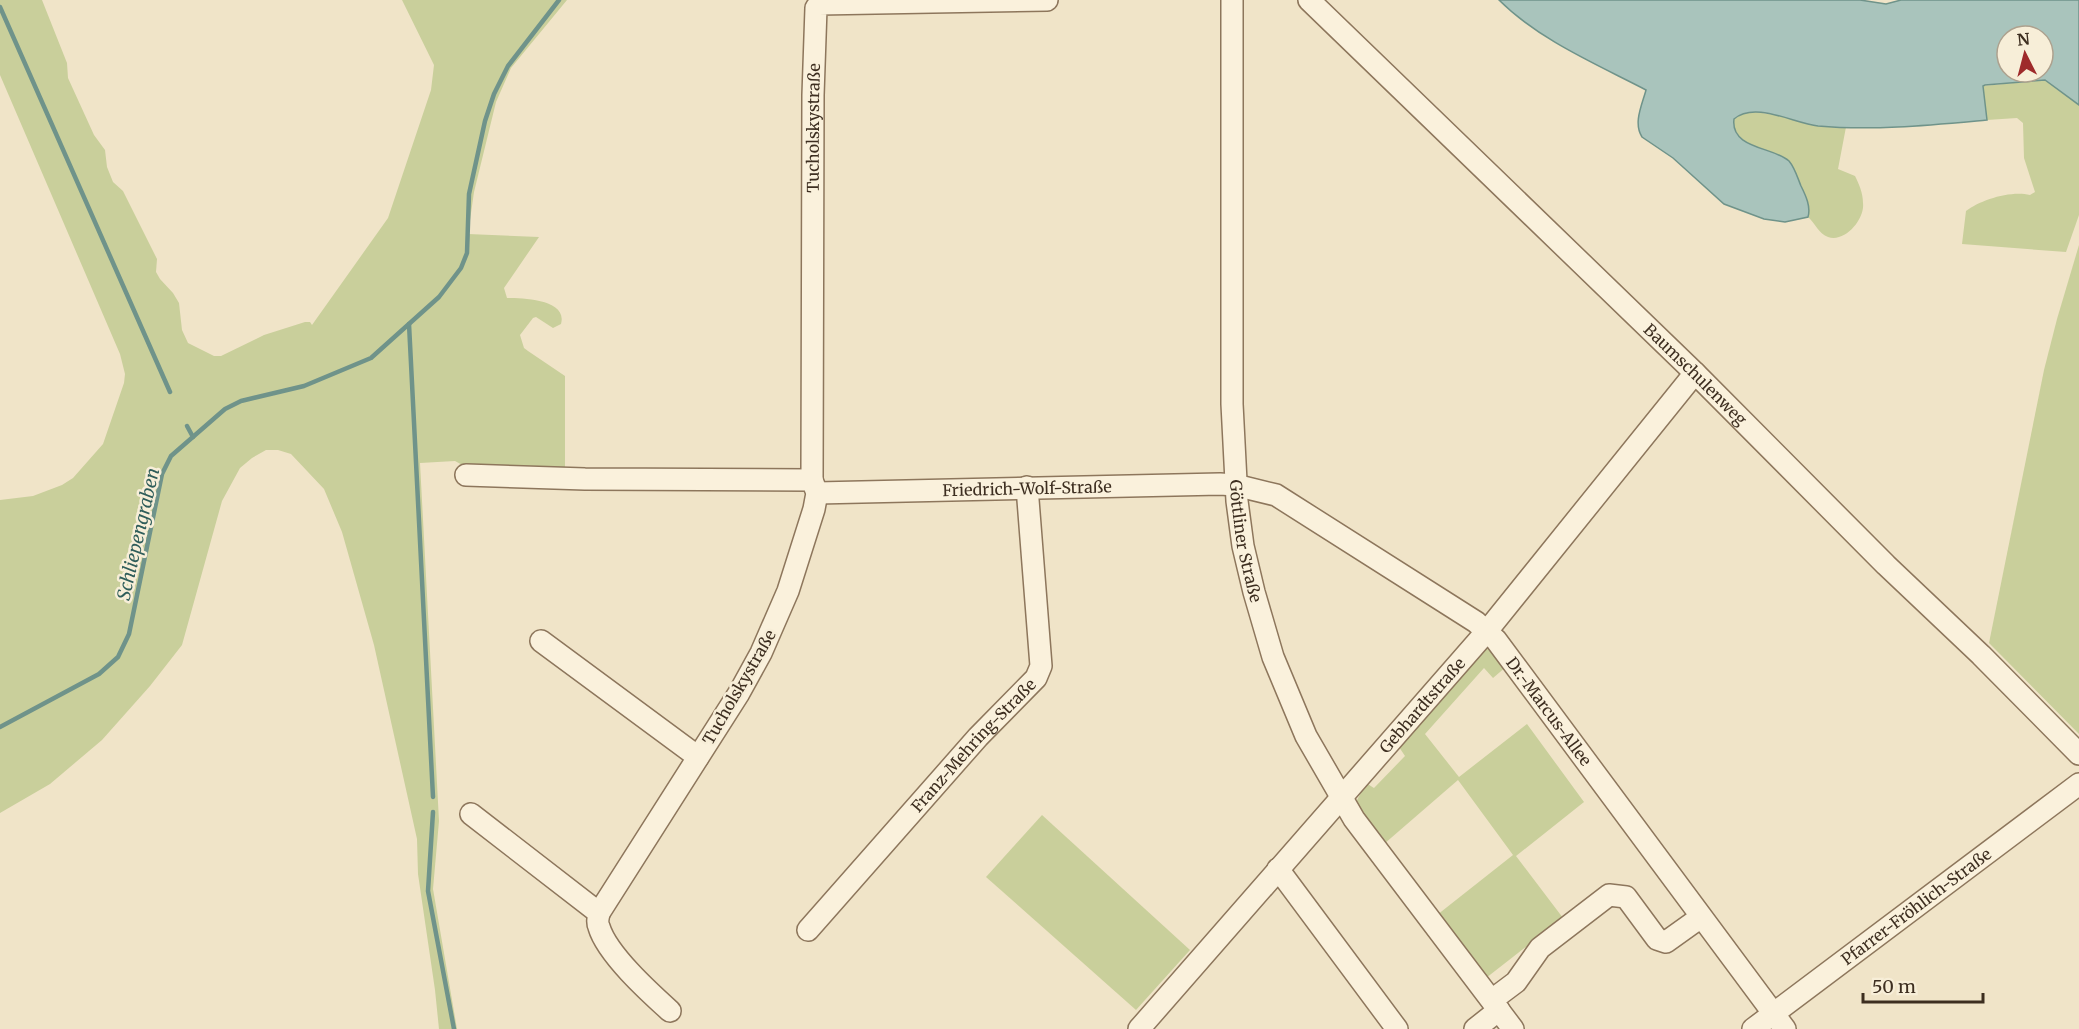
<svg xmlns="http://www.w3.org/2000/svg" width="2079" height="1029" viewBox="0 0 2079 1029" font-family="Merriweather,serif">
	<style>
		.green { fill: #c9cf9b }
		.water { fill: #a9c4bc; stroke: #6f938a; stroke-width: 1.5; fill-rule: evenodd }
		.lines { fill: none; stroke-linecap: round; stroke-linejoin: round }
		.stream { stroke: #6f938a; stroke-width: 4.5 }
		.minor-casing { stroke: #8d765c; stroke-width: 24 }
		.minor { stroke: #faf1dc; stroke-width: 21 }
		.labels { text-anchor: middle; dominant-baseline: central; stroke-width: 5; stroke-linejoin: round; paint-order: stroke }
		.street-label { font-size: 16px; fill: #3d2e20; stroke: #f7eed8 }
		.water-label { font-size: 18px; font-style: italic; fill: #2f5d5a; stroke: #f7eed8 }
	</style>
	<rect width="100%" height="100%" fill="#f0e4c8"/>
	<g class="green">
		<path d="M0 0H42L67 63 68 78 94 135 105 150 107 167 113 182 123 191 157 259 156 272 160 279 173 293 179 303 182 330 188 343 214 356H221L264 335 305 322H310L312 325 388 218 431 90 434 65 402 0H567L511 68 496 102 474 192 468 234 539 237 504 288 507 298C522 298 568 299 561 324L553 328 536 317 533 318 520 335 524 348 528 351 565 376V472L466 467 455 461 420 463 439 821 433 889 457 1029H439L435 990 418 874 417 839 374 645 342 532 324 489 291 454 278 450H266L252 458 240 468 222 501 182 645 150 686 102 740 50 784 0 813V500L33 496 62 485 73 478 103 444 124 383 125 374 120 354 0 75Z"/>
		<path d="M2045 80 2079 105V215L2066 252 1962 244 1966 211C1980 200 2011 190 2030 195L2035 192 2024 158 2023 123 2017 118 1987 120 1983 86Z"/>
		<path d="M1755 112 1776 115 1816 126 1846 127 1838 169 1855 176C1859 184 1863 193 1863 203 1865 219 1845 243 1828 237 1819 234 1815 223 1808 217L1809 212 1788 161C1771 151 1731 146 1734 119L1744 113Z"/>
		<polygon points="2079,245 2079,734 1989,643 2044,370 2057,319"/>
		<polygon points="1482,648 1496,651 1507,666 1493,678 1484,668 1425,734 1459,777 1527,724 1584,802 1516,856 1563,918 1486,978 1437,915 1513,855 1458,780 1384,844 1356,802 1366,783 1374,788 1405,756 1397,744"/>
		<polygon points="1042,815 1190,950 1136,1010 986,877"/>
	</g>
	<path class="water" d="M1499 0H1860L1886 4 1901 0H2079V105L2045 80 1985 85 1983 86 1987 120C1932 125 1874 131 1818 126 1793 123 1755 101 1734 119 1730 149 1774 147 1789 161 1795 168 1798 179 1801 186 1806 196 1811 207 1808 217L1785 222 1764 219 1724 204 1673 158 1642 137C1633 123 1642 105 1646 90 1596 64 1539 40 1499 0ZM2007 36H2043V72H2007Z"/>
	<g class="lines">
		<g class="stream">
			<polyline points="0,7 170,392"/>
			<polyline points="409,324 433,797"/>
			<polyline points="187,426 193,437"/>
			<polyline points="0,727 99,674 118,657 129,634 162,474 171,456 225,409 241,401 304,386 371,358 439,297 461,268 467,253 469,194 485,121 494,94 508,66 559,0"/>
			<polyline points="433,812 428,891 454,1029"/>
		</g>
		<g class="minor-casing">
			<g id="minor">
				<path id="s1" d="M1232 0V404L1237 501 1243 546 1254 592 1273 657 1306 736 1354 819 1513 1029"/>
				<path id="s2" d="M1309 0 1695 373 1886 565 1981 655 2079 754"/>
				<polyline points="466,475 585,479 812,480 817,493 814,509 788,591 761,653 739,693 599,913"/>
				<path id="s3" d="M812 480 813 95 816 8 819 4 1047 0"/>
				<path id="s4" d="M817 493 1220 484 1235 485 1276 495 1476 622 1496 640 1785 1029"/>
				<polyline points="541,641 698,757"/>
				<path d="M471 814 599 913C598 918 597 923 599 927 607 954 649 992 670 1011"/>
				<polyline points="1278,869 1397,1029"/>
				<path id="s5" d="M808 930 978 737 1036 678 1041 666 1027 487"/>
				<polyline points="1492,1000 1516,982 1540,948 1609,895 1626,897 1657,939 1666,942 1701,917"/>
				<path id="s6" d="M1139 1029 1487 631 1695 373"/>
				<polyline points="1475,1029 1499,1010"/>
				<path id="s7" d="M1753 1029 2079 784"/>
			</g>
		</g>
		<use href="#minor" class="minor"/>
	</g>
	<g class="labels">
		<g class="street-label">
			<text stroke="none"><textPath href="#s3" startOffset="352">Tucholskystraße</textPath></text>
			<text stroke="none"><textPath href="#s2" startOffset="538">Baumschulenweg</textPath></text>
			<text stroke="none"><textPath href="#s4" startOffset="210">Friedrich-Wolf-Straße</textPath></text>
			<text stroke="none"><textPath href="#s1" startOffset="542">Göttliner Straße</textPath></text>
			<text transform="translate(739 687) rotate(-60)">Tucholskystraße</text>
			<text stroke="none"><textPath href="#s6" startOffset="430">Gebhardtstraße</textPath></text>
			<text stroke="none"><textPath href="#s4" startOffset="813">Dr.-Marcus-Allee</textPath></text>
			<text stroke="none"><textPath href="#s5" startOffset="248">Franz-Mehring-Straße</textPath></text>
			<text stroke="none"><textPath href="#s7" startOffset="204">Pfarrer-Fröhlich-Straße</textPath></text>
		</g>
		<g class="water-label">
			<text transform="translate(138 534) rotate(-77)">Schliepengraben</text>
		</g>
	</g>
	<g transform="translate(2025 54) rotate(354)"><circle r="28" fill="#f7eed8" stroke="#ada18e" stroke-width="1.5"/>
	<path d="M0-4.5L10 22L0 15L-10 22Z" fill="#9e2a2b"/>
	<text y="-9" font-size="16" font-weight="bold" text-anchor="middle" fill="#3d2e20">N</text>
	</g>
	<path d="M1863 993v9h120v-9" fill="none" stroke="#3d2e20" stroke-width="3"/>
	<text x="1872" y="993" font-size="18" fill="#3d2e20" stroke="#f7eed8" stroke-width="4.5" paint-order="stroke">50 m</text>
</svg>
